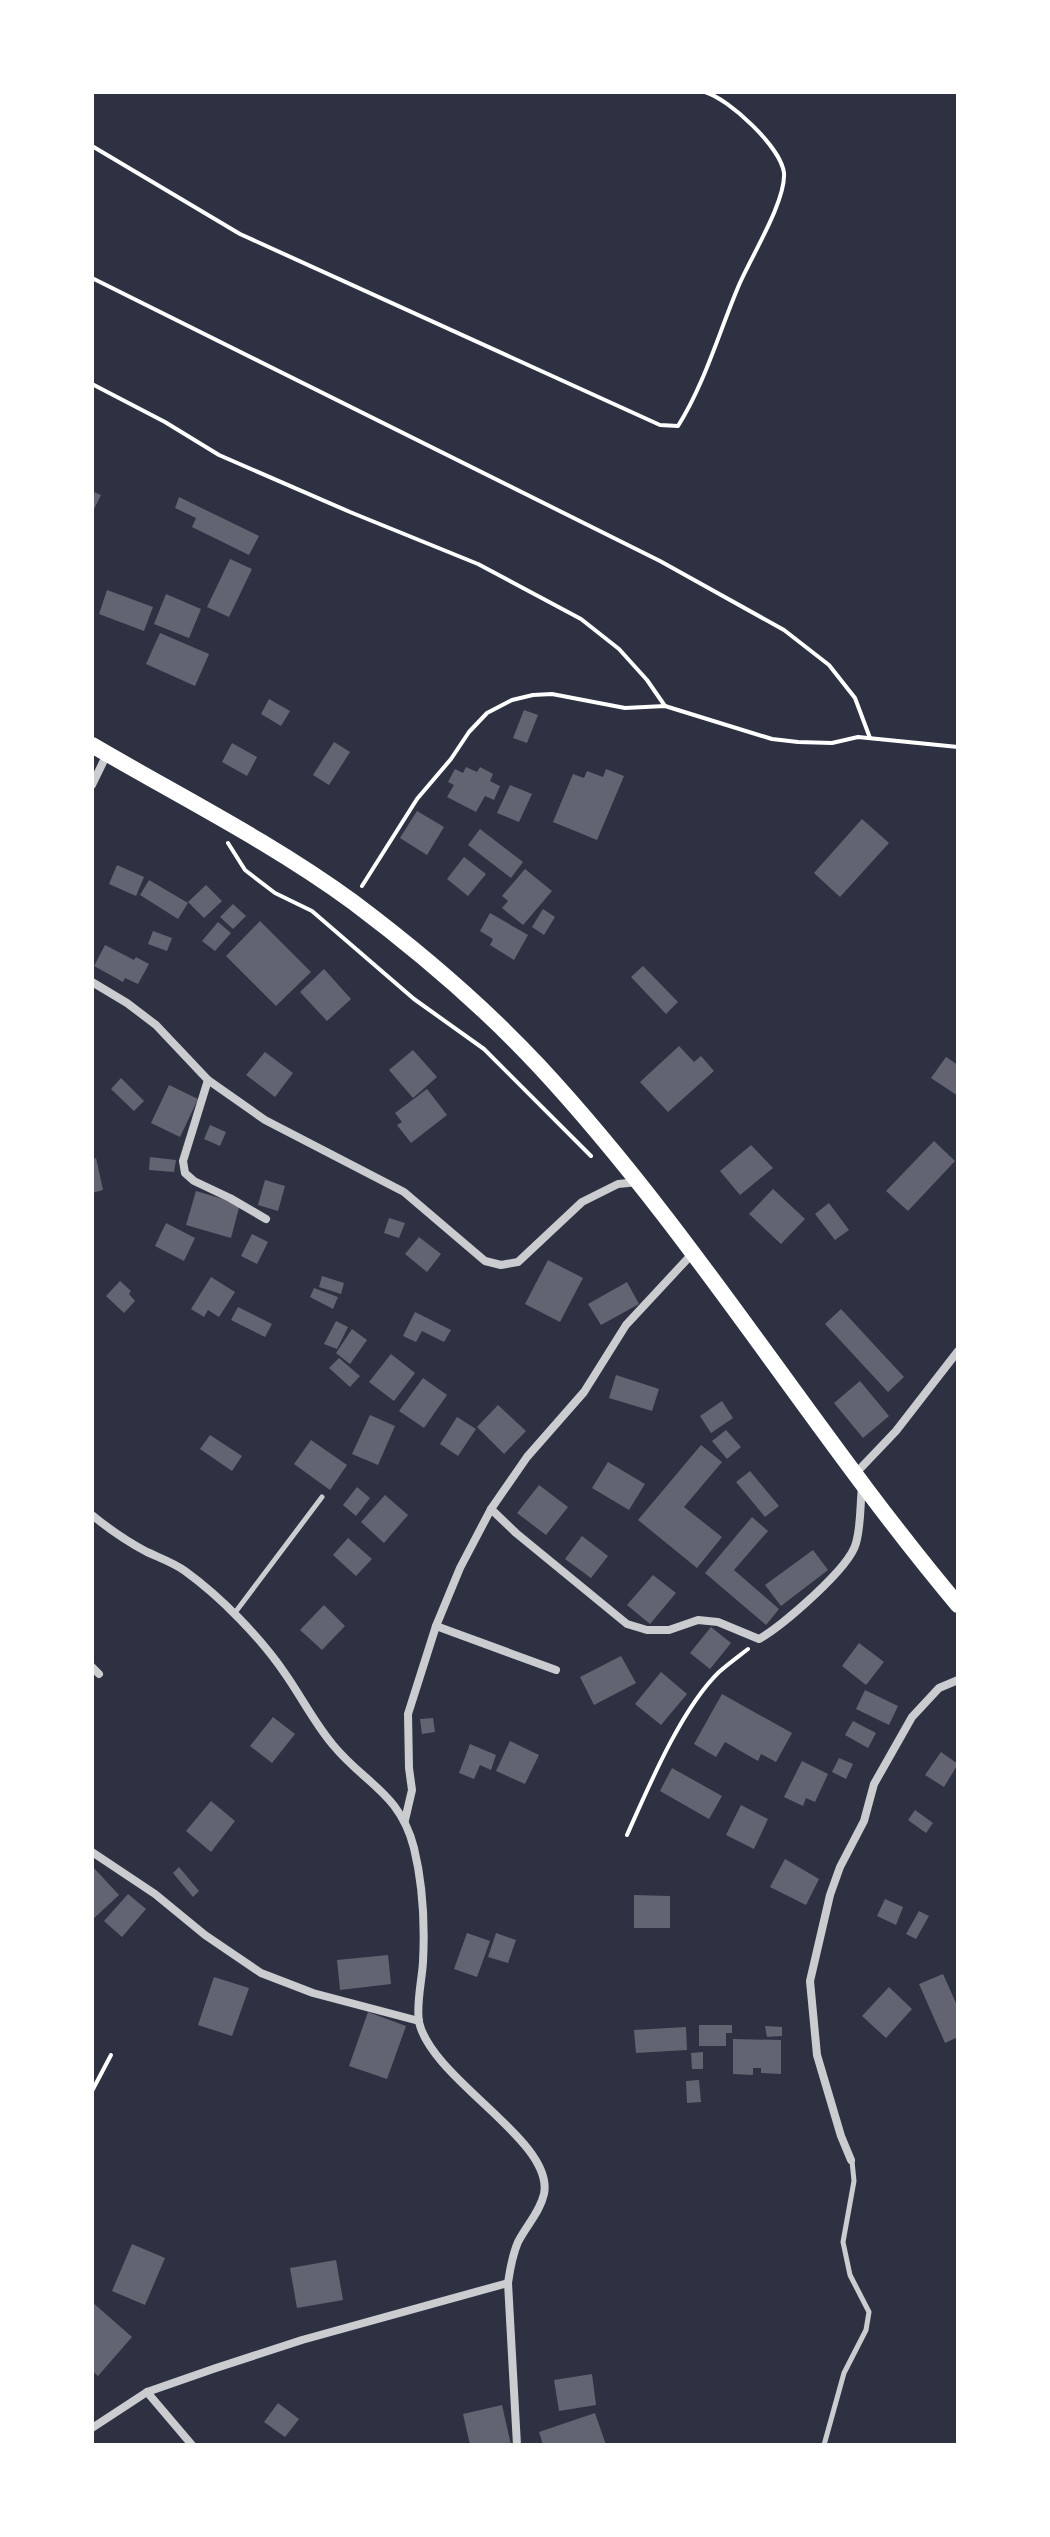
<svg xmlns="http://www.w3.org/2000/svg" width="1050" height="2537" viewBox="0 0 1050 2537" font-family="'IBM Plex Sans',sans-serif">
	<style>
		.building { fill: #626471 }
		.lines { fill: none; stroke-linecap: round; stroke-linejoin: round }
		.path { stroke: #fff; stroke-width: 4 }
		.service { stroke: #caccd0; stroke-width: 5 }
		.minor { stroke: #caccd0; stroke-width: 8 }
		.secondary { stroke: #fff; stroke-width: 16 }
	</style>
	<rect width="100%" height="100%" fill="#2d3142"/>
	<g class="building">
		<polygon points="92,491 101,495 92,513"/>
		<polygon points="179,497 259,536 249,555 192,527 196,518 175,508"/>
		<polygon points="230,559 252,569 229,617 207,607"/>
		<polygon points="107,590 153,607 144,631 99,614"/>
		<polygon points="166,594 201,609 189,638 154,624"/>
		<polygon points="160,633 209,654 195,686 146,664"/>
		<polygon points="269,699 290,711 281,726 261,714"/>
		<polygon points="524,710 538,715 527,743 513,738"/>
		<polygon points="334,742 350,752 329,785 313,775"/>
		<polygon points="232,743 257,757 247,776 222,762"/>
		<polygon points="466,767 477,772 480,767 493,774 490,781 500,786 494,800 485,796 476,812 447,797 454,785 448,782 455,769 463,773"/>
		<polygon points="606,769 624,776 597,840 553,822 573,774 584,778 587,771 603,777"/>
		<polygon points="510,785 532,794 519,822 497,813"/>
		<polygon points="417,811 444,827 427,855 400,838"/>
		<polygon points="862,819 889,843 840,897 814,873"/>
		<polygon points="480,829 523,862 511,878 468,845"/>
		<polygon points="464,857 486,874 468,896 447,879"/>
		<polygon points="117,865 144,877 136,896 109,884"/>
		<polygon points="525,869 552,891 523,925 502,908 508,901 502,896"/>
		<polygon points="149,880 188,903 178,919 140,895"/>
		<polygon points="206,885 222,901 204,918 188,902"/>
		<polygon points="233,904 246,916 233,929 220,917"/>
		<polygon points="543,909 555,917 544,935 532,927"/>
		<polygon points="490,913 528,935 514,960 490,945 493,939 480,931"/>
		<polygon points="260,921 311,972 276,1006 226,956"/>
		<polygon points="218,922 231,933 215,951 202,941"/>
		<polygon points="153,931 172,938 167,951 148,944"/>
		<polygon points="105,945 134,960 136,957 149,964 138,984 125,978 123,982 94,966"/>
		<polygon points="643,966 678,1002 666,1014 631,977"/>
		<polygon points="324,969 351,999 327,1021 300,992"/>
		<polygon points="679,1046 694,1062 701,1056 714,1071 668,1112 640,1082"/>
		<polygon points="413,1050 437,1077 413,1098 389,1070"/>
		<polygon points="265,1052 293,1073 275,1097 246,1075"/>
		<polygon points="946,1057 958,1065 958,1096 931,1078"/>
		<polygon points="121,1078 144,1101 134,1111 111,1089"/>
		<polygon points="169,1085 198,1099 180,1137 151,1123"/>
		<polygon points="427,1089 447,1115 411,1143 397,1125 402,1122 395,1113"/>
		<polygon points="210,1125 226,1132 220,1146 204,1139"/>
		<polygon points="934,1141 955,1161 908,1211 886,1191"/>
		<polygon points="751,1145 773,1168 740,1195 720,1171"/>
		<polygon points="150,1157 176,1160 174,1172 149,1170"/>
		<polygon points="96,1158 103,1190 92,1193 92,1159"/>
		<polygon points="265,1180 285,1186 278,1211 258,1205"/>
		<polygon points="773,1189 805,1219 781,1244 749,1214"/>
		<polygon points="196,1191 240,1204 231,1238 186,1225"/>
		<polygon points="829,1203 849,1230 835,1240 815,1214"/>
		<polygon points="389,1218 405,1223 399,1238 384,1233"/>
		<polygon points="166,1223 195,1238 184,1261 155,1246"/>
		<polygon points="252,1234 268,1242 257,1264 241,1256"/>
		<polygon points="419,1237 441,1254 427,1272 405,1254"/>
		<polygon points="548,1260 583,1278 560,1322 525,1304"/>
		<polygon points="322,1276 344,1283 341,1294 319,1287"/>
		<polygon points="211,1277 235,1292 219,1317 208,1310 204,1317 191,1309"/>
		<polygon points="120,1281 131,1291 129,1294 135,1301 124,1313 106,1296"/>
		<polygon points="627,1282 639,1304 601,1325 588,1304"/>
		<polygon points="314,1288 338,1297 333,1309 310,1297"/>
		<polygon points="238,1307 272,1324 265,1337 231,1320"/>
		<polygon points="841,1309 904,1377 888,1392 825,1324"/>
		<polygon points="415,1312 451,1330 444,1342 422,1331 416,1342 403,1336"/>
		<polygon points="336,1321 348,1327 337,1349 324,1344"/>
		<polygon points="352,1329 367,1340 350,1364 336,1353"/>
		<polygon points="391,1354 415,1373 394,1401 369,1382"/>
		<polygon points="339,1358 360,1376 350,1387 329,1368"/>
		<polygon points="616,1375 659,1389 652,1411 609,1398"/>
		<polygon points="423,1378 447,1395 424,1428 399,1411"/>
		<polygon points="860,1381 889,1416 863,1438 834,1403"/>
		<polygon points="722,1401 733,1418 711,1433 700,1416"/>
		<polygon points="498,1405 526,1431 504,1454 477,1427"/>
		<polygon points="370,1415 395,1426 378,1465 352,1454"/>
		<polygon points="457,1417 476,1429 458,1456 440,1444"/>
		<polygon points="726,1430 741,1447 727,1459 712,1441"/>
		<polygon points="210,1435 242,1456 232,1471 200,1449"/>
		<polygon points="311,1440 347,1465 330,1490 294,1464"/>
		<polygon points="701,1445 722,1462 684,1507 722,1537 697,1568 638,1520"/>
		<polygon points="608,1462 645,1484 629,1510 592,1488"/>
		<polygon points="750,1471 779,1506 765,1517 736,1482"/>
		<polygon points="539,1485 568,1507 546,1535 517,1513"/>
		<polygon points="357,1487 370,1498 356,1516 343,1505"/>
		<polygon points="385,1495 408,1515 384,1543 361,1522"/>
		<polygon points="752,1517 768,1531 734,1570 779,1609 766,1625 705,1573"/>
		<polygon points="582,1536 608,1556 591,1578 565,1559"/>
		<polygon points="348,1538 372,1559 356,1576 333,1555"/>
		<polygon points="813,1550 828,1570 781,1606 765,1585"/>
		<polygon points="653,1575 676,1593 650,1624 627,1605"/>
		<polygon points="324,1605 345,1626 322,1650 300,1630"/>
		<polygon points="711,1627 731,1643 710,1669 690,1653"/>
		<polygon points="859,1643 884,1662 866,1685 842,1666"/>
		<polygon points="621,1656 636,1683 594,1705 580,1677"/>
		<polygon points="661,1672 687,1694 661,1725 635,1704"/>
		<polygon points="865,1690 898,1706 889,1725 856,1709"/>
		<polygon points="722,1694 792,1733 776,1762 761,1754 758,1761 725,1742 716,1757 694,1744"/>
		<polygon points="273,1717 295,1734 272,1763 250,1746"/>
		<polygon points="433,1718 435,1732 422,1734 420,1719"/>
		<polygon points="853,1721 876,1733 868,1748 845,1735"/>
		<polygon points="510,1741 539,1755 525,1784 496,1771"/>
		<polygon points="470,1744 496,1755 491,1770 480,1765 474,1779 459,1773"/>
		<polygon points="941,1752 958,1764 944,1787 925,1775"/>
		<polygon points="839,1758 853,1764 846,1779 832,1772"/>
		<polygon points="802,1761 828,1774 815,1802 806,1798 803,1806 784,1797"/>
		<polygon points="672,1768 722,1796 709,1819 660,1791"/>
		<polygon points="211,1801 235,1821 211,1852 186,1831"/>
		<polygon points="741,1805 768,1819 754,1849 726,1835"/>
		<polygon points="915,1810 933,1823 926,1833 908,1820"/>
		<polygon points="785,1859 819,1879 806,1905 770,1887"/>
		<polygon points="92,1866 119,1895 92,1920"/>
		<polygon points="179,1867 199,1891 193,1897 173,1873"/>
		<polygon points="128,1894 146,1909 122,1937 104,1921"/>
		<polygon points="634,1895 670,1896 670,1928 634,1928"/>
		<polygon points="885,1899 903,1907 896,1925 877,1916"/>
		<polygon points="919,1911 929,1916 916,1939 906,1934"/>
		<polygon points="467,1933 490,1941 477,1977 454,1969"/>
		<polygon points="496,1933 516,1940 508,1963 488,1957"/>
		<polygon points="388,1955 391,1984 340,1990 337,1960"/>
		<polygon points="943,1974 956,2003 958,2002 958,2037 945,2043 919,1984"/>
		<polygon points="214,1977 249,1988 232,2036 198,2025"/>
		<polygon points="889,1987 912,2009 886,2038 862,2016"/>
		<polygon points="368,2012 406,2026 387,2079 349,2066"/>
		<polygon points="699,2025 732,2025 732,2033 726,2033 726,2046 699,2046"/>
		<polygon points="765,2026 782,2027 782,2036 767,2037"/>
		<polygon points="686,2027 687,2050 636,2053 634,2030"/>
		<polygon points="733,2039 781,2040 781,2074 761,2073 761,2068 753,2068 753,2075 733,2074"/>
		<polygon points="703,2052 703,2069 692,2069 691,2053"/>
		<polygon points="699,2080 701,2102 687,2103 686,2081"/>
		<polygon points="132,2244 165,2258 145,2305 112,2291"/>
		<polygon points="336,2260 343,2300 297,2308 290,2268"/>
		<polygon points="92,2302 132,2337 98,2376 92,2371"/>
		<polygon points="592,2374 596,2405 559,2411 554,2380"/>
		<polygon points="278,2403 299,2419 285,2437 264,2422"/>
		<polygon points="502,2405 511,2445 470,2445 463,2414"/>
		<polygon points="595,2413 606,2445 543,2445 539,2432"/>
	</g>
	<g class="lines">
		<g class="path">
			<path d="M92 146 240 234 660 425 678 426C705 383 719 332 739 285 751 257 786 201 784 173 781 147 729 99 705 92"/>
			<polyline points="92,278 660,561 784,630 829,665 855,698 870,738"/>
			<polyline points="92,384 165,422 219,455 350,512 478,564 581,619 619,649 647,680 665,706"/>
			<polyline points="228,843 245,870 275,893 312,911 414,999 484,1049 591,1156"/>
			<polyline points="362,886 417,799 451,759 469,732 487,713 512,700 533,695 552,694 625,708 665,706 772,739 798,742 832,743 858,737 958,747"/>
			<path d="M627 1835C649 1786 681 1709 719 1672 728 1664 739 1656 748 1649"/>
			<polyline points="92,2091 111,2055"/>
		</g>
		<g class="service">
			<polyline points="234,1614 322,1497"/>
			<polyline points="824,2445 844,2373 866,2330 869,2312 850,2275 843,2242 854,2181 852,2161"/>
		</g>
		<g class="minor">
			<polyline points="92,785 107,754"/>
			<polyline points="92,982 127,1003 156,1025 208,1080 265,1120 404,1192 485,1261 501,1265 518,1262 582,1202 618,1184 638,1182"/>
			<polyline points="208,1080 183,1161 185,1173 194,1181 230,1198 266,1219"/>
			<polyline points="855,1474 896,1431 958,1351"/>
			<path d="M491 1509 516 1533 627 1624 647 1630H669L698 1620 718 1622 759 1639C782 1626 850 1568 856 1543 861 1526 860 1505 862 1487"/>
			<path d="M92 1515C109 1529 128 1542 147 1552 160 1558 174 1563 185 1571 221 1597 261 1638 286 1675 302 1698 315 1724 333 1745 365 1784 400 1793 414 1848 423 1885 425 1923 423 1962 422 1980 416 2004 419 2022 432 2080 555 2141 544 2194 540 2212 526 2226 518 2242 512 2256 510 2269 508 2283L517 2445"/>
			<polyline points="436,1626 556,1670"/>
			<polyline points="92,1667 99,1674"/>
			<polyline points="405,1820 412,1790 409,1768 408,1714 436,1626 460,1568 491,1509 527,1457 584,1392 626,1325 692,1254"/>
			<polyline points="92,1852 155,1894 205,1935 261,1973 313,1993 419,2021"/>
			<polyline points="851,2160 841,2136 817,2055 810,1981 830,1895 840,1867 864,1821 874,1784 912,1717 939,1688 958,1680"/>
			<polyline points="147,2392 192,2445"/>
			<polyline points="92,2428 147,2392 216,2368 302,2340 508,2283"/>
		</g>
		<path class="secondary" d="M92 745C179 796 271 842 353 902 417 950 484 1007 539 1066 694 1233 812 1431 958 1605"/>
	</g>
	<rect width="1050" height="2537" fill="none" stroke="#ffffff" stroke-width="188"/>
</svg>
